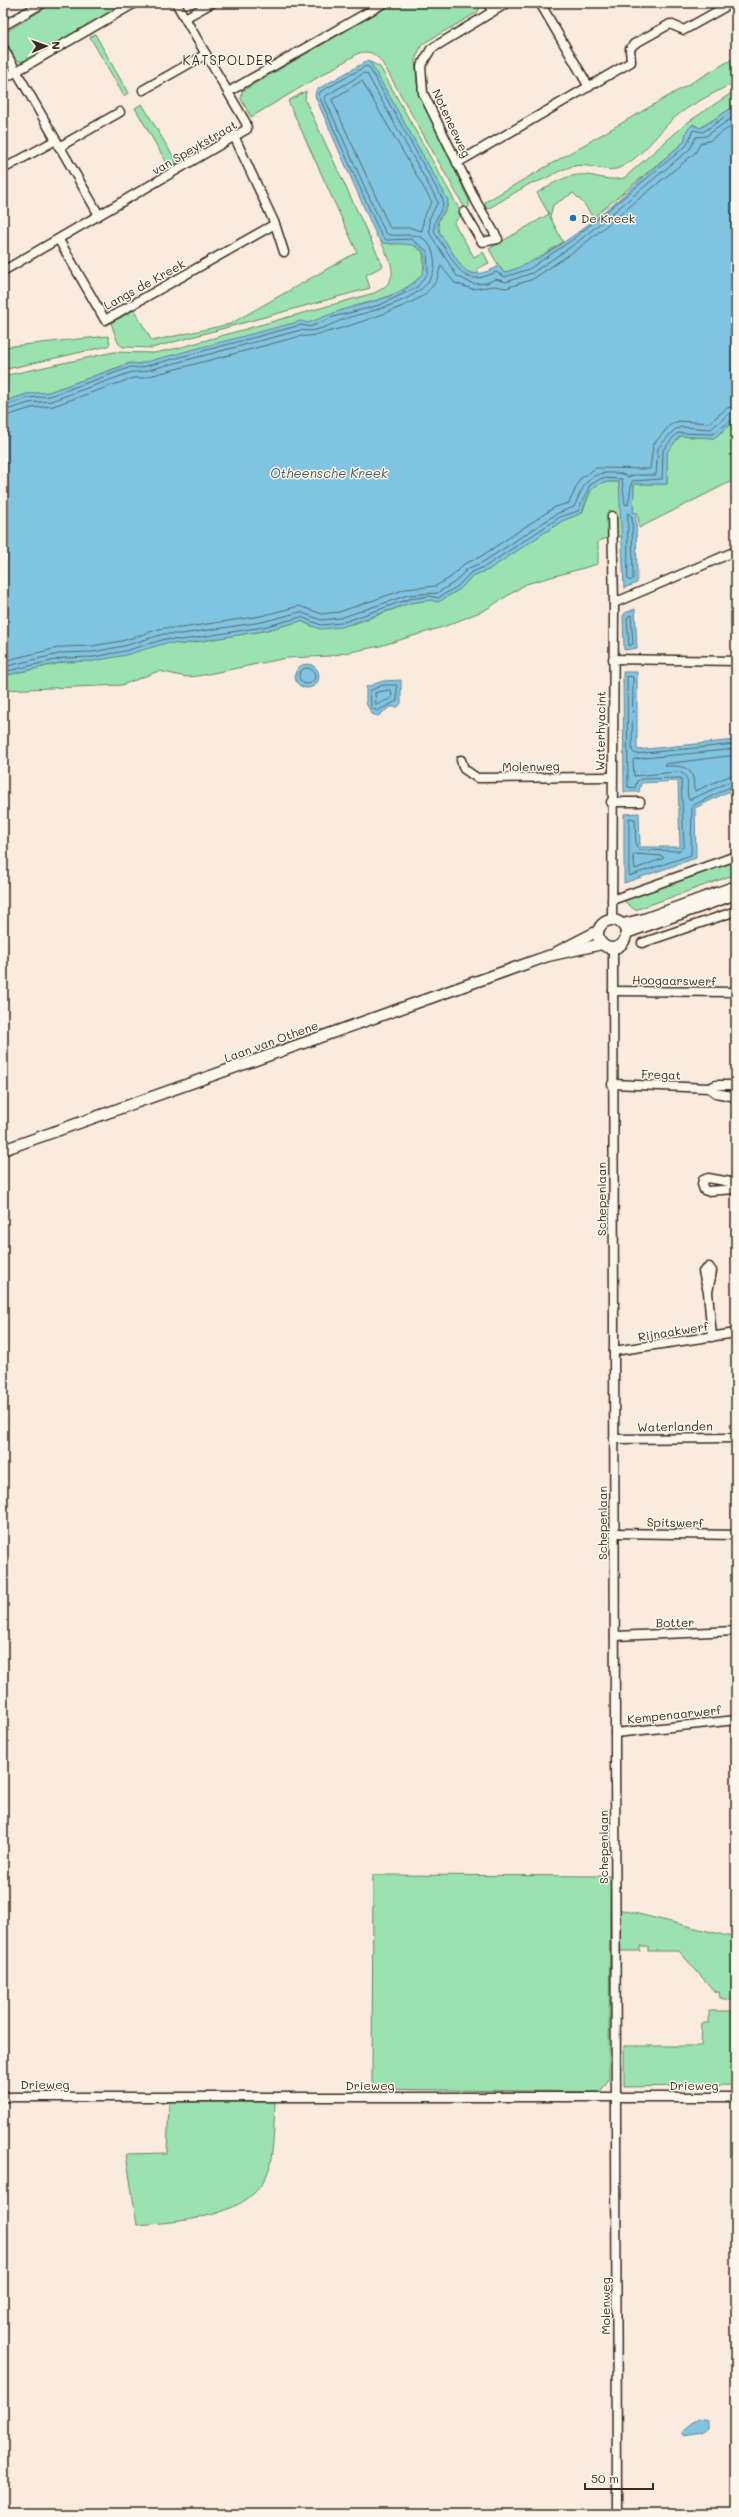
<svg xmlns="http://www.w3.org/2000/svg" width="739" height="2517" viewBox="0 0 739 2517" font-family="Mali,sans-serif">
	<style>
		.green { fill: #9ae2af; stroke: #6a8666 }
		.water { fill: #80c4e1; stroke: #648693 }
		.lines { fill: none; stroke-linecap: round; stroke-linejoin: round }
		.shore { stroke: #57686c; stroke-width: 1 }
		.minor-casing { stroke: #3b2a1e; stroke-width: 11 }
		.tertiary-casing { stroke: #3b2a1e; stroke-width: 13 }
		.minor { stroke: #fbf7ec; stroke-width: 8 }
		.tertiary { stroke: #fbf7ec; stroke-width: 10 }
		.poi-dot { fill: #1f6fb2; stroke: #fbf7ec; stroke-width: 1.5 }
		.labels { text-anchor: middle; dominant-baseline: central; stroke-width: 3; stroke-linejoin: round; paint-order: stroke }
		.street-label { font-size: 12px; fill: #3b2a1e; stroke: #fbf7ec }
		.poi-label { font-size: 12px; fill: #3b2a1e; stroke: #fbf7ec; text-anchor: start }
		.neighbourhood-label { font-size: 13px; letter-spacing: 1px; fill: #3b2a1e; stroke: #fbf7ec }
		.water-label { font-size: 13px; font-style: italic; fill: #505858; stroke: #fbf7ec }
	</style>
	<rect width="100%" height="100%" fill="#f9ebde"/>
	<filter id="ink" filterUnits="userSpaceOnUse"><feTurbulence type="fractalNoise" baseFrequency=".025" numOctaves="2"/><feDisplacementMap in="SourceGraphic" scale="8" xChannelSelector="R" yChannelSelector="G"/><feConvolveMatrix kernelMatrix="1 2 1 2 8 2 1 2 1" color-interpolation-filters="sRGB"/></filter>
	<g filter="url(#ink)">
		<g class="green">
			<polygon points="53,3 126,3 24,61 16,61 3,34"/>
			<path d="M394 3H481L478 12 422 44 415 60 418 91 469 200V206L466 210 386 69C379 58 373 49 359 53L251 117 241 99 242 91Z"/>
			<polygon points="95,34 128,93 124,96 90,37"/>
			<path d="M736 57V81C716 93 691 103 673 119 658 133 637 163 616 169 604 172 588 163 574 166 558 169 547 181 531 183L486 210 485 202Z"/>
			<polygon points="370,62 380,67 462,214 454,223 474,257 483,252 489,263 477,269 480,275 464,271 440,233 438,221 447,208 448,200"/>
			<path d="M736 90V105L700 128 693 124 686 133 684 142 593 218 585 205 573 193 553 205 550 217 563 242 527 265 503 273 489 249 549 214 537 193C552 184 568 173 587 175 602 177 607 181 624 178L688 122Z"/>
			<polygon points="306,91 305,100 383,266 366,275 370,288 152,348 123,347 118,343 111,323 134,310 152,341 230,324 357,252 288,101"/>
			<polygon points="142,104 177,163 169,167 135,108"/>
			<path d="M380 240 391 244 410 243 423 252 424 272C405 295 379 299 352 307 337 312 323 318 308 323L138 364 130 363 49 392 27 394 3 402V376L114 352 154 353 178 348 374 293C403 280 391 263 380 240Z"/>
			<polygon points="108,336 110,343 108,346 3,370 3,347"/>
			<polygon points="736,420 736,479 639,528 638,513 633,513 634,484 667,484 667,452 680,436 714,438"/>
			<polygon points="602,482 619,482 623,535 614,540 613,513 608,513 608,538 598,541 598,564 526,584 485,610 446,626 380,646 330,656 287,658 198,676 186,677 159,671 122,685 3,690 3,676 65,662 94,661 166,643 183,644 263,631 301,621 311,626 354,624 410,603 431,600 438,602 460,589 472,576 488,570 562,521 582,513 592,488"/>
			<polygon points="736,861 736,874 635,910 623,900"/>
			<polygon points="373,1875 610,1876 609,2079 600,2092 372,2089"/>
			<polygon points="618,1909 736,1938 736,2001 720,1998 719,1992 715,1992 679,1951 648,1951 648,1946 640,1946 640,1951 621,1951 618,1946"/>
			<polygon points="709,2011 736,2011 736,2085 624,2087 624,2046 701,2046 702,2023 709,2023"/>
			<path d="M169 2102H275C274 2124 274 2148 269 2169 255 2218 178 2222 137 2225L126 2154 167 2153Z"/>
		</g>
		<g class="water">
			<path d="M367 61 370 62 448 200C447 209 440 214 438 222 436 232 444 239 449 247 464 272 469 282 499 266L504 273C569 252 631 186 684 142L687 130 692 125 701 128 736 105V420L714 438 680 436 667 452V484H634L633 512 636 513 637 583 624 588 619 482C593 480 589 490 582 513L562 521 488 570 472 576 460 589 438 602 431 600 410 603 342 627 320 629 301 621 263 631 183 644 166 643 126 655 94 661 64 662 3 676V402L27 394 49 392 131 363 138 364 301 321 308 323C321 318 333 313 345 309 368 302 422 294 425 264 427 238 400 246 383 243L377 237 315 96 316 90Z"/>
			<polygon points="635,609 637,648 624,650 623,616 625,613"/>
			<circle cx="307" cy="676" r="12"/>
			<polygon points="623,672 637,672 637,750 736,740 736,788 695,808 696,858 624,883 624,814 639,813 640,847 680,847 678,781 641,783 639,792 624,792"/>
			<polygon points="401,680 401,703 398,707 390,707 378,716 372,714 366,703 366,687 383,681"/>
			<polygon points="699,2419 707,2421 707,2429 701,2433 684,2436 681,2433"/>
		</g>
		<g class="lines">
			<g class="shore">
				<polygon points="362,81 432,202 424,216 422,231 411,228 390,228 332,100"/>
				<path d="M3 406 28 398 50 396 131 367 139 368 301 325 310 327 333 317 380 305 417 287 428 273 427 251 411 239 386 240 381 235 319 96 320 92 366 66 369 67 443 200C443 212 434 217 434 229 435 236 441 242 445 248 460 272 465 287 496 272L505 277 529 269 572 240 687 145 693 130 703 132 736 109"/>
				<path d="M3 411 29 403 51 401 132 372H141L301 330C316 334 332 323 347 318 376 309 449 297 432 250 422 224 394 242 385 232L324 97 364 73 367 74 438 202 429 219 430 234 457 276 473 284 487 283 495 279 506 282 532 273 575 244 690 149 696 137 706 136 736 115"/>
				<path d="M3 417 31 408 53 406 133 378H142L301 336C314 340 413 306 425 294 429 290 436 283 438 277 439 273 439 269 441 266L455 283 472 289 495 286 506 288 533 279 579 248 695 153 701 143 709 141 736 123"/>
				<polygon points="628,513 632,517 633,579 630,581 628,579"/>
				<polygon points="631,615 633,644 629,646 627,618"/>
				<polyline points="3,661 62,647 92,646 122,641 163,628 181,628 261,616 299,606 322,614 339,612 406,589 436,586 451,577 464,564 480,557 555,507 569,503 580,479 596,468 650,469 653,445 670,425 679,421 709,423 727,408 736,406"/>
				<path d="M3 667 63 653 93 652 124 646 164 634H182L262 622 300 612 321 620 340 618 408 595 437 593 455 582 467 569 483 562 558 513 574 507C582 490 586 472 610 473 617 473 622 473 628 477L634 475H656L658 448 674 430 681 427 711 429 730 413 736 412"/>
				<circle cx="307" cy="676" r="8"/>
				<polyline points="3,672 64,658 94,657 125,651 165,639 182,640 263,627 301,617 321,625 341,623 409,599 430,596 438,598 458,586 470,573 486,566 560,517 578,511 590,485 602,478 622,479 625,504 628,505 632,481 662,479 663,450 677,433 713,434 736,417"/>
				<polygon points="383,685 397,685 397,701 377,711 371,707 370,691"/>
				<polygon points="391,690 392,698 376,705 375,693"/>
				<polyline points="736,744 635,754 632,750 633,677 627,676 628,787 635,788 637,781 641,779 681,778 684,846 679,851 639,850 636,846 635,819 629,818 629,876 691,855 692,806 736,784"/>
				<path d="M736 749 634 759 633 761 634 776 677 772C694 774 684 791 689 800L736 779"/>
				<path d="M736 755 664 764 666 766C677 766 690 765 693 778 694 783 693 787 695 791L736 773"/>
				<polygon points="635,854 662,856 664,858 635,869 633,856"/>
			</g>
			<g class="minor-casing">
				<g id="minor">
					<polyline points="488,3 492,11"/>
					<polyline points="540,3 589,87"/>
					<polyline points="185,18 212,3"/>
					<polyline points="3,26 43,3"/>
					<polyline points="3,48 99,215"/>
					<polyline points="3,79 135,3"/>
					<polyline points="143,90 206,54"/>
					<polyline points="228,92 384,3"/>
					<polyline points="235,138 275,224 284,252"/>
					<polyline points="59,147 120,112"/>
					<polyline points="457,163 631,62 630,49 634,44 670,24 684,30 732,3"/>
					<polyline points="3,169 56,140"/>
					<polyline points="464,212 482,242 498,239 477,203 423,93 421,66 431,49 507,3"/>
					<polyline points="59,240 105,320 275,224"/>
					<polyline points="3,271 247,129 246,123 176,3"/>
					<polyline points="614,603 736,551"/>
					<polyline points="613,659 736,661"/>
					<polyline points="461,760 464,769 477,778 611,777"/>
					<polyline points="611,802 640,802"/>
					<polyline points="612,900 736,856"/>
					<polyline points="612,920 614,603 612,516"/>
					<polyline points="642,943 736,911"/>
					<polyline points="613,948 617,2514"/>
					<polyline points="613,991 736,992"/>
					<polyline points="612,1084 709,1088 716,1093 736,1097"/>
					<polyline points="709,1088 716,1085 736,1085"/>
					<polyline points="736,1183 708,1178 703,1180 702,1184 704,1190 707,1191 736,1189"/>
					<polyline points="708,1292 703,1272 709,1267 712,1271 708,1292 712,1337"/>
					<polyline points="614,1351 736,1333"/>
					<polyline points="614,1439 736,1438"/>
					<polyline points="614,1533 736,1535"/>
					<polyline points="615,1636 736,1631"/>
					<polyline points="615,1733 736,1720"/>
					<polyline points="3,2097 736,2097"/>
				</g>
			</g>
			<g class="tertiary-casing">
				<g id="tertiary">
					<circle cx="612" cy="934" r="14"/>
					<polyline points="623,924 644,919 736,886"/>
					<polyline points="626,933 736,894"/>
					<polyline points="557,952 598,931"/>
					<polyline points="3,1150 548,956 602,944"/>
				</g>
			</g>
			<use href="#minor" class="minor"/>
			<use href="#tertiary" class="tertiary"/>
		</g>
	</g>
	<circle class="poi-dot" cx="573" cy="218" r="4"/>
	<g class="labels">
		<g class="street-label">
			<text transform="translate(452 123) rotate(65)">Noteneeweg</text>
			<text transform="translate(194 147) rotate(-30)">van Speykstraat</text>
			<text transform="translate(144 284) rotate(-29)">Langs de Kreek</text>
			<text transform="translate(600 731) rotate(-89)">Waterhyacint</text>
			<text transform="translate(531 766) rotate(-1)">Molenweg</text>
			<text transform="translate(674 980) rotate(1)">Hoogaarswerf</text>
			<text transform="translate(271 1041) rotate(-20)">Laan van Othene</text>
			<text transform="translate(661 1074) rotate(2)">Fregat</text>
			<text transform="translate(601 1199) rotate(-90)">Schepenlaan</text>
			<text transform="translate(673 1331) rotate(-9)">Rijnaakwerf</text>
			<text transform="translate(675 1426) rotate(-1)">Waterlanden</text>
			<text transform="translate(675 1522) rotate(1)">Spitswerf</text>
			<text transform="translate(602 1523) rotate(-90)">Schepenlaan</text>
			<text transform="translate(675 1622) rotate(-1)">Botter</text>
			<text transform="translate(674 1714) rotate(-6)">Kempenaarwerf</text>
			<text transform="translate(603 1847) rotate(-90)">Schepenlaan</text>
			<text x="45" y="2084">Drieweg</text>
			<text x="370" y="2085">Drieweg</text>
			<text x="694" y="2085">Drieweg</text>
			<text transform="translate(605 2306) rotate(-90)">Molenweg</text>
		</g>
		<g class="poi-label">
			<text x="581" y="218">De Kreek</text>
		</g>
		<g class="neighbourhood-label">
			<text x="228" y="59">KATSPOLDER</text>
		</g>
		<g class="water-label">
			<text x="329" y="472">Otheensche Kreek</text>
		</g>
	</g>
	<rect width="739" height="2517" fill="none" stroke="#fbf7ec" stroke-width="16"/>
	<rect x="8" y="8" width="723" height="2501" fill="none" stroke="#3b2a1e" stroke-width="1.5" filter="url(#ink)"/>
	<g transform="translate(46 46) rotate(88)" stroke="#fbf7ec" stroke-width="3" paint-order="stroke">
	<path d="M0-3L7 15L0 10L-7 15Z" fill="#3b2a1e"/>
	<text y="-6" font-size="11" font-weight="bold" text-anchor="middle" fill="#3b2a1e">N</text>
	</g>
	<path d="M585 2483v6h68v-6" fill="none" stroke="#3b2a1e" stroke-width="2"/>
	<text x="591" y="2483" font-size="12" fill="#3b2a1e" stroke="#fbf7ec" stroke-width="3" paint-order="stroke">50 m</text>
</svg>
